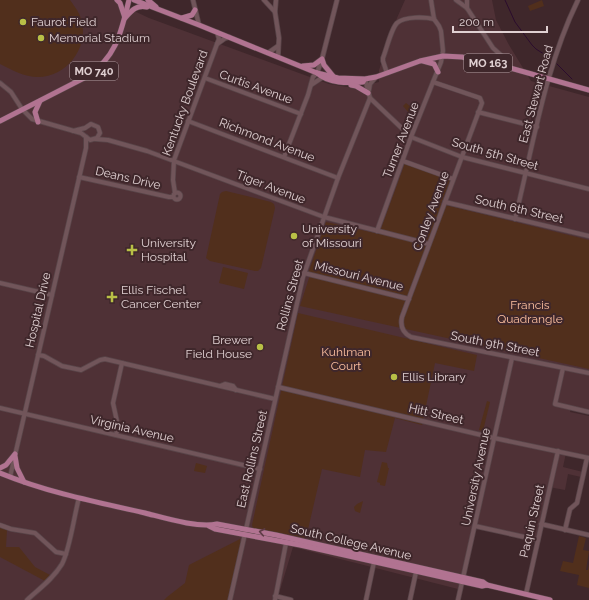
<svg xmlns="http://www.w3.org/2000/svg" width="589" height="600" viewBox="0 0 589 600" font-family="Raleway,sans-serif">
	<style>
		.built { fill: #4f3136 }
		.green { fill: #512f1c }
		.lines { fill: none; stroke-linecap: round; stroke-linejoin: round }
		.stream { stroke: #2b0c2d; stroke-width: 1 }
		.minor-casing { stroke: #594549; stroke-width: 5.5 }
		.major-casing { stroke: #594549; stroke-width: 6 }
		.minor { stroke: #71555a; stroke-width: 4 }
		.major { stroke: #b17391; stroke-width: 5 }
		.oneway { stroke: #5c3a44 }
		.poi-dot { fill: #b9c046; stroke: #3f272b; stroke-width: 1.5 }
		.labels { text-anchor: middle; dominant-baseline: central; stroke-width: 4; stroke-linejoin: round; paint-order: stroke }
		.shield { fill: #3f272b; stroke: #b09da0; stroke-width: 1 }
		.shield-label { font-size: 11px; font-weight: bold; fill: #e0d0d2 }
		.poi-label { font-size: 12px; fill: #e0d0d2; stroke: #3f272b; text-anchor: start }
		.street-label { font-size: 12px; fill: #e0d0d2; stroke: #3f272b }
		.park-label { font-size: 12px; fill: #fdc0a0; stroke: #3f272b }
	</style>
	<rect width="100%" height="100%" fill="#3f272b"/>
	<polygon class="built" points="0,0 115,0 115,2 149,18 329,84 354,88 379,82 379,70 397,18 405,0 492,0 496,20 509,45 531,81 589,97 589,412 571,408 570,412 589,416 589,458 566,453 563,467 583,472 581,477 568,474 565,490 549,487 538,540 475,525 458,589 293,547 277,600 0,600"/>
	<g class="green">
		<path d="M0 0H70C75 7 80 13 82 22 88 49 66 77 38 77 24 77 12 70 0 64Z"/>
		<polygon points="542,0 544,6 530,11 528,6"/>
		<polygon points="406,103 415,110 410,114 403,106"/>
		<polygon points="405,163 450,180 441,204 589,240 589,369 300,306 310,275 308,274 309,271 326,222 379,234"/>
		<polygon points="226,191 271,202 274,204 275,208 261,268 258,271 255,271 210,261 206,258 220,194 222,192"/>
		<polygon points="223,267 248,273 244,289 219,283"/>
		<polygon points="298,313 477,355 474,371 435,363 422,425 395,418 386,452 365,450 360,477 322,469 306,538 253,528 252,525"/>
		<polygon points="487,401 490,402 483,431 479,430"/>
		<polygon points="382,462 387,463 388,468 389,468 385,486 380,485 380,483 377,482"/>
		<polygon points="196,463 207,466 205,473 194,471"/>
		<polygon points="363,501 360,513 355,511 354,507 357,504"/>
		<polygon points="0,527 7,530 6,547 19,547 35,567 50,575 45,581 0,557"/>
		<polygon points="579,536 586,538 583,550 589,551 586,570 588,570 589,564 589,588 577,585 579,575 560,571 563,561 573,563"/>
		<polygon points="240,539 241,543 228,600 164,600 167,597 185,583 189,565"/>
	</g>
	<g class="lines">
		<g class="stream">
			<polyline points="505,0 515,22 532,45 536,49 550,58"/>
			<polyline points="557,64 572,79"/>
		</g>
		<g class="minor-casing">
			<g id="minor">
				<polyline points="193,0 199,25"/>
				<polyline points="264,0 275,12"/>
				<polyline points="276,0 275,12 279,38 278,57"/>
				<polyline points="456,0 467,8 493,48 503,57 503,66"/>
				<polyline points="467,8 467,0"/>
				<polyline points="217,44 224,39 229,37"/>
				<polyline points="268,53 278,46"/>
				<path d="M387 73 383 61V58C387 48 391 29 397 23 405 16 425 17 434 19"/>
				<polyline points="205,78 301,114"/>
				<polyline points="365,79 370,98 411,137 462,157 589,189"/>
				<path d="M433 82 480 98 482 103 402 317C400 326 403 333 411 337L589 373"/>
				<polyline points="0,83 11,92 22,109 32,119 81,133 90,140 97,138 100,133 98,127 91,124 85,128 73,131"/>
				<polyline points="311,85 323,77"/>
				<polyline points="369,90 370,84 376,77"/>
				<polyline points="478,112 537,127"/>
				<polyline points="188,121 338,178"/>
				<polyline points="95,139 108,140 147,151 324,217 429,244"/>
				<polyline points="284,157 308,95 313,77 317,73 322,59 337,0"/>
				<polyline points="403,161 453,179"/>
				<polyline points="79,177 169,197 173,197"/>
				<circle cx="177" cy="196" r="3.5"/>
				<polyline points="175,193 173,180 174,160 217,44 219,39 217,32"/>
				<polyline points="445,202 589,236"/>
				<path d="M515 219C533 146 545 67 578 0"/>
				<polyline points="377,231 411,137 441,62 443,51 441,31 439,26 434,19 431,0"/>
				<polyline points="304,273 409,299"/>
				<polyline points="0,283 52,295"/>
				<polyline points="38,355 44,356 62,366 81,370 100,360 105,359 275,399"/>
				<polyline points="563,368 555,404 589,412"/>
				<polyline points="220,386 225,384 233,386 236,390"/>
				<polyline points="278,387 494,438 589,458"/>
				<polyline points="0,408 260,469"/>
				<polyline points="116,435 118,426 113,403 122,363"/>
				<polyline points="10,477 86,148 86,137"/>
				<polyline points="541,524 589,535"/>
				<polyline points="0,525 11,529 35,533 56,552 66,554"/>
				<polyline points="475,526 538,540"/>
				<polyline points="565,530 570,509 577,503 587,458"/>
				<polyline points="526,594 558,451"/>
				<polyline points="275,596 291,600"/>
				<path d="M27 600C39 589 53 579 62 564 70 549 74 516 79 498"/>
				<polyline points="230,600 303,277 338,178 370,98"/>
				<polyline points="275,600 286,543"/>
				<polyline points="366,600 374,562"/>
				<polyline points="410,600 416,572"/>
				<polyline points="458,600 512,358"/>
			</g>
		</g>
		<g class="major-casing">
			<g id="major">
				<path d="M117 0 120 3 125 18C132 10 136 5 147 7"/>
				<polyline points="134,0 199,25 317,73 338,78 365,79 376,77 420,61 443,56 462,57 503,66 589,90"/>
				<polyline points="148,0 156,7"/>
				<polyline points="182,18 192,15 195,10"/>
				<polyline points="423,61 434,64 438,72"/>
				<polyline points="303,66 314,65 322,59 324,65 333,76"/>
				<path d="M317 73C329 84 348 83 363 82L364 80"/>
				<polyline points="351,85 356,86 368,93"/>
				<path d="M0 121 88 76C117 56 121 32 129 0"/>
				<polyline points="38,122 35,112 40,101"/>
				<polyline points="15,456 17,468 24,482"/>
				<polyline points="0,468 6,465 15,454"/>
				<path d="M0 473C46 492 96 502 145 513 165 518 197 528 217 524L276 535 483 582 487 585"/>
				<polyline points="209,526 215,529 300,545 482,586 487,585 550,600"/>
			</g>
		</g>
		<use href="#minor" class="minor"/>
		<use href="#major" class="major"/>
	</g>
	<defs><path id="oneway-chevron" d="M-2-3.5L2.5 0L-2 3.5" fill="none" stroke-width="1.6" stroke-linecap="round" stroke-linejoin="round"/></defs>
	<use class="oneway" href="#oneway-chevron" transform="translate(262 532) rotate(-169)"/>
	<g class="poi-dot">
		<circle cx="23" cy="22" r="4"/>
		<circle cx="41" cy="38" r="4"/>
		<circle cx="294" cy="236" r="4"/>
		<path d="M130 244h4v4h4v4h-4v4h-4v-4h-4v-4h4z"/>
		<path d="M110 291h4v4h4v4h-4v4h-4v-4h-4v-4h4z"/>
		<circle cx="260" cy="347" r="4"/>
		<circle cx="394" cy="377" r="4"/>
	</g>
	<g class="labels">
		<g class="shield">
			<rect x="464" y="54" width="48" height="18" rx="3"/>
			<rect x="70" y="62" width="48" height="18" rx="3"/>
		</g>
		<g class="shield-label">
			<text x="488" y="63">MO 163</text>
			<text x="94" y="71">MO 740</text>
		</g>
		<g class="poi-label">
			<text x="31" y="22">Faurot Field</text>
			<text x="49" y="38">Memorial Stadium</text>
			<text x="302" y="229">University<tspan x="302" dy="14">of Missouri</tspan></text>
			<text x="141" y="243">University<tspan x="141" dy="14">Hospital</tspan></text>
			<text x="121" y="290">Ellis Fischel<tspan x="121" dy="14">Cancer Center</tspan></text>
			<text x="252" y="340" text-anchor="end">Brewer<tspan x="252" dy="14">Field House</tspan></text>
			<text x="402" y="377">Ellis Library</text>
		</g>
		<g class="street-label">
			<text transform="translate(256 87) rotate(20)">Curtis Avenue</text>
			<text transform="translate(536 94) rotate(-75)">East Stewart Road</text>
			<text transform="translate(185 103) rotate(-70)">Kentucky Boulevard</text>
			<text transform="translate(267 140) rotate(21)">Richmond Avenue</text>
			<text transform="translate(401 140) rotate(-69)">Turner Avenue</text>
			<text transform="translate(495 154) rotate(16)">South 5th Street</text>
			<text transform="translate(128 178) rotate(13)">Deans Drive</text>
			<text transform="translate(271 187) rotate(21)">Tiger Avenue</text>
			<text transform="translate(519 209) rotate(13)">South 6th Street</text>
			<text transform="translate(431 211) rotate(-70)">Conley Avenue</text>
			<text transform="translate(359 276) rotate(14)">Missouri Avenue</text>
			<text transform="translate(290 295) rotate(-75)">Rollins Street</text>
			<text transform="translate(38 310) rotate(-77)">Hospital Drive</text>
			<text transform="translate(495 344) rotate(11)">South 9th Street</text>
			<text transform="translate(436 414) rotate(13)">Hitt Street</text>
			<text transform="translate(132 429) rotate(13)">Virginia Avenue</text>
			<text transform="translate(252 459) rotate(-77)">East Rollins Street</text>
			<text transform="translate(476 477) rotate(-78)">University Avenue</text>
			<text transform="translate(532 521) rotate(-77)">Paquin Street</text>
			<text transform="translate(351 542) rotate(13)">South College Avenue</text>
		</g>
		<g class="park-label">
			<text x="530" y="305">Francis<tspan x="530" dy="14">Quadrangle</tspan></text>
			<text x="346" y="352">Kuhlman<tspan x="346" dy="14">Court</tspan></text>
		</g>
	</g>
	<path d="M453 26v6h94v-6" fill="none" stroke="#e0d0d2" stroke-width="2"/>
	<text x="459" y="26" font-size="12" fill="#e0d0d2" stroke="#3f272b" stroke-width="3" paint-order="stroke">200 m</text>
</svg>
